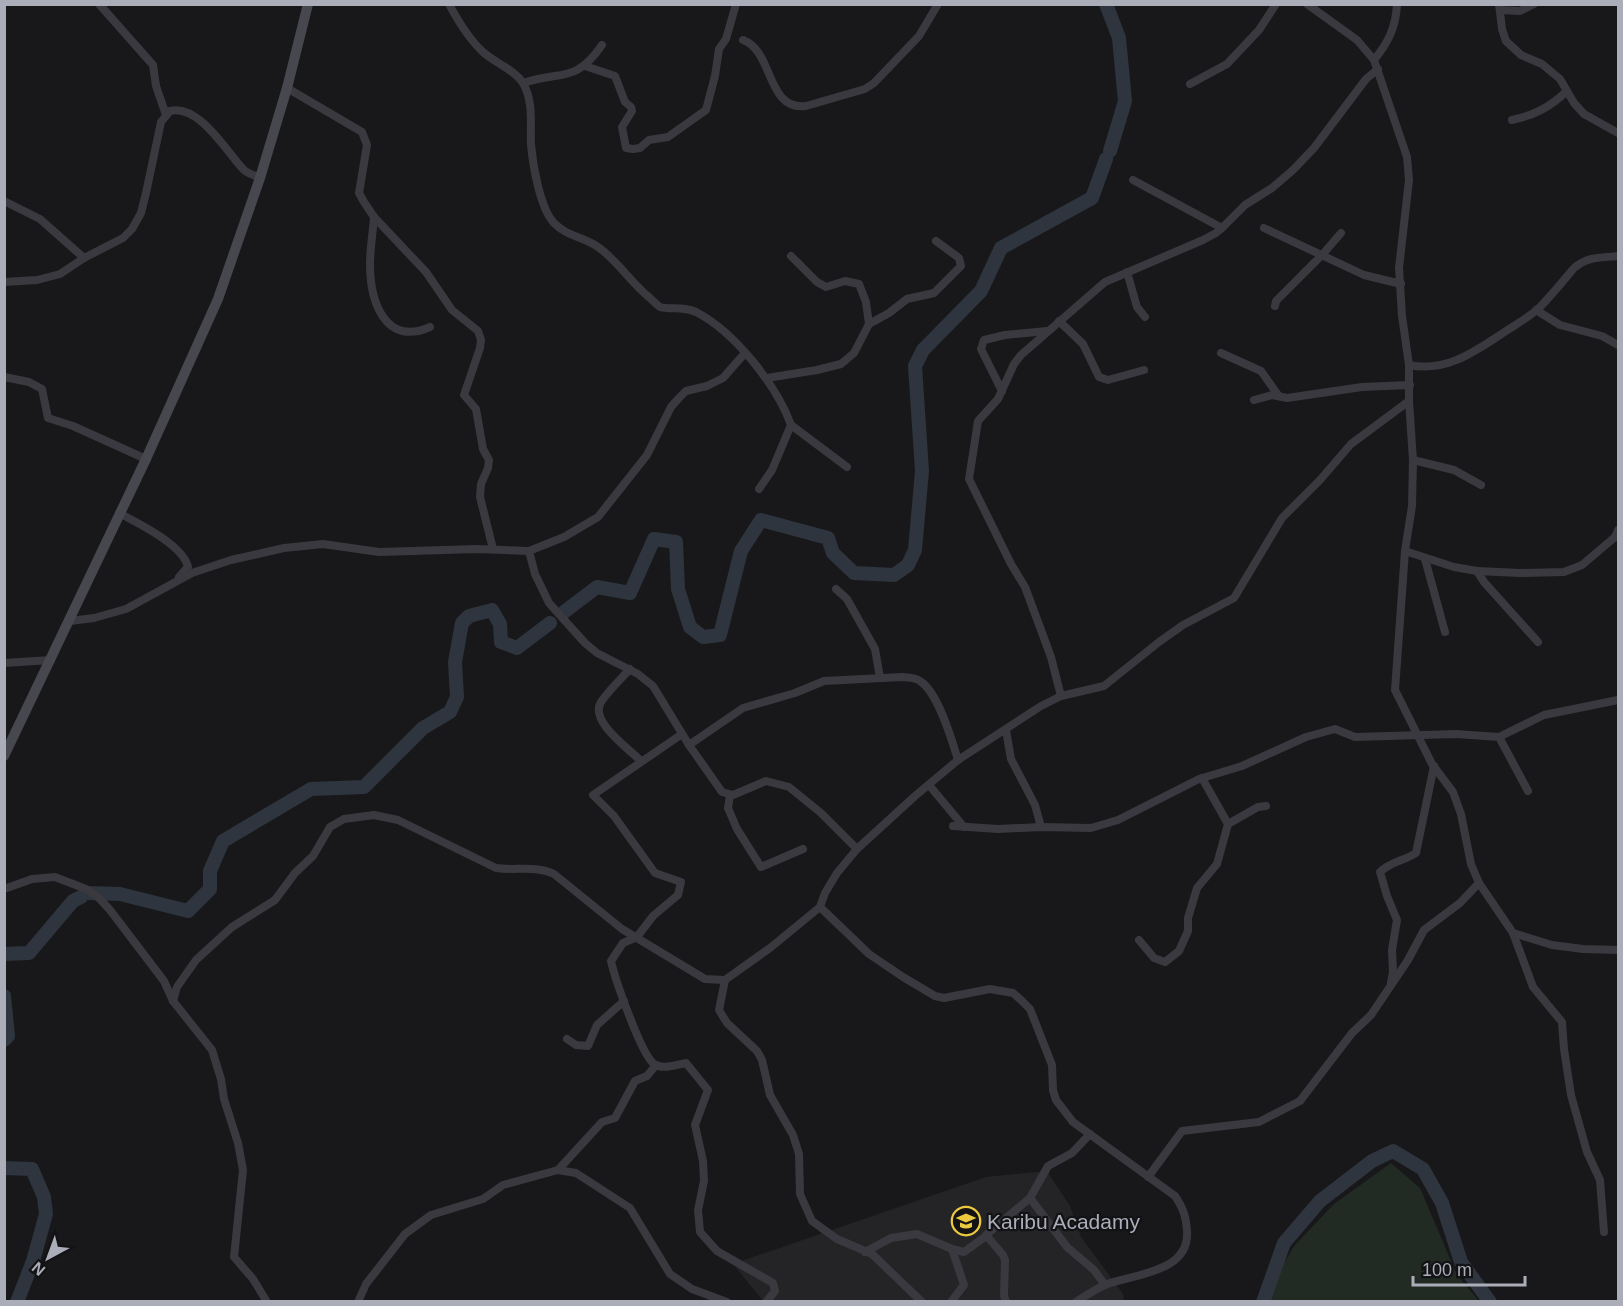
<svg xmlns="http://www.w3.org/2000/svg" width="1623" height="1306" viewBox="0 0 1623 1306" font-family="Helvetica,sans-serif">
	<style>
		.built { fill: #242427 }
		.green { fill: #222a24 }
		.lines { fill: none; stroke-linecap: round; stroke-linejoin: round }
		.river { stroke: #2e353e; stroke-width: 14 }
		.street { stroke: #39393f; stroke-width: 8 }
		.secondary { stroke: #47484f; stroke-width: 10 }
		.labels { text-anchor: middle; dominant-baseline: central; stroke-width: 4.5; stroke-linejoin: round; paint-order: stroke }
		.poi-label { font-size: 21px; fill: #abadb9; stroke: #131315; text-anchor: start }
	</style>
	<rect width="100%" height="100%" fill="#18181a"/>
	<polygon class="built" points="1047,1171 1070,1206 1081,1237 1123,1294 1124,1301 763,1301 733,1264 986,1177"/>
	<polygon class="green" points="1391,1163 1420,1188 1457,1275 1479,1301 1262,1301 1294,1246 1334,1204"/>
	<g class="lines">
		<g class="river">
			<polyline points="1106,4 1119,38 1125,101 1110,151"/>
			<polyline points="564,612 597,587 630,593 654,539 676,542 678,589 690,627 703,637 720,635 741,551 761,520 828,538 833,553 854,573 894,575 908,565 915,550 922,471 915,366 923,350 981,291 1001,248 1092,198 1106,159"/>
			<polyline points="87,893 120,894 188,911 210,889 210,871 223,841 311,789 364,787 423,728 450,712 457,697 455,662 462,623 469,616 492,610 500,624 501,642 517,648 550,623"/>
			<polyline points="4,954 29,953 73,901 81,897"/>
			<polyline points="4,996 8,1036 4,1040"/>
			<polyline points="4,1168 32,1169 44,1197 46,1214 33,1261 17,1302"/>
			<polyline points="1263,1302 1284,1243 1320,1201 1372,1161 1393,1151 1423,1169 1442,1203 1461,1262 1490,1302"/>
		</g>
		<g class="street">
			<polyline points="99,4 153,65 156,86 166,115"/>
			<path d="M449 4C458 21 469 39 483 52 495 63 514 69 523 83 534 102 530 125 531 145 533 166 540 208 554 223 566 236 584 237 598 247 618 261 631 283 650 298 653 301 657 305 660 307 669 310 683 306 696 312 735 332 777 386 791 425L772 470 759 489"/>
			<polyline points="1307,4 1357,40 1374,60 1407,157 1409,180 1399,268 1402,316 1409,365 1409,401 1413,460 1412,506 1405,551 1395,690 1432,764 1453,792 1461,814 1471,864 1479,883 1513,933 1533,987 1562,1022 1564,1049 1571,1095 1587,1152 1600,1180 1604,1232"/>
			<polyline points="1499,4 1502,29 1506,41 1521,55 1542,64 1560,79 1574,103 1584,114 1618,133"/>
			<polyline points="1500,10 1520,11 1534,4"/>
			<path d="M743 40C774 51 766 111 806 106L865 89 874 83 919 36 938 4"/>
			<path d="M1374 60C1388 43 1396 27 1397 4"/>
			<polyline points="585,66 615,76 625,102 631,107 632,111 622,127 626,148 633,149 640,148 649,140 668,137 706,110 715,76 719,49 726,39 736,4"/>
			<path d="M523 83C562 70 575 84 602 45"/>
			<polyline points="1190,84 1227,64 1259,30 1276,4"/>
			<polyline points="287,88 362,132 367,145 359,193 364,202 374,217 426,272 452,310 478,331 481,340 480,348 464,395 476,409 483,449 489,460 488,468 481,484 480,497 493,549"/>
			<path d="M1512 120C1535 115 1550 107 1567 91"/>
			<polyline points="1133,180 1222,228 1245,205 1272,188 1293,170 1314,148 1366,79 1378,69"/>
			<polyline points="4,201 40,219 84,258"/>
			<path d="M374 217C373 232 370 248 370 264 370 301 385 347 430 327"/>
			<polyline points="1264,228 1364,275 1401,284"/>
			<polyline points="1127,272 1137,307 1145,317"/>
			<path d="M4 282 37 280 60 274 84 258 123 238 132 229 141 213 146 193 161 122 170 111C199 104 226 151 243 169 248 174 254 175 260 178"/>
			<polyline points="1275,306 1276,301 1322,255 1341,233"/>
			<polyline points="1536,310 1560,325 1602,336 1618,345"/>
			<polyline points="1059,321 1083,344 1099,377 1108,380 1144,370"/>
			<polyline points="869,324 889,313 907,299 934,293 961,266 959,258 936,241"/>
			<polyline points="1221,353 1261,371 1278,395"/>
			<path d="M1409 365C1447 373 1477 350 1506 331 1518 323 1531 316 1540 307 1552 295 1563 281 1574 268 1589 256 1600 258 1618 256"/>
			<polyline points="4,377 29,382 42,389 48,418 73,426 146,459"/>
			<polyline points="767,378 817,370 841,364 854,353 869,324 866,302 859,284 845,281 826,287 817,282 791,256"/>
			<polyline points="1002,391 981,349 984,340 1005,335 1047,331"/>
			<polyline points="1254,400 1272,395 1287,398 1362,387 1410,385"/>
			<polyline points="791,425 847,467"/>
			<polyline points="1413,460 1454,470 1481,485"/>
			<path d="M119 513C138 523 183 545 188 567L179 577"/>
			<polyline points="529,551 535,574 549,603 585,643 597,653 638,674 653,686 689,745 722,792 733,795 766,781 789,787 821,813 857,849"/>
			<polyline points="1405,551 1454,567 1477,571 1520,573 1564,572 1582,565 1615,537 1618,530"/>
			<polyline points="1425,559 1445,632"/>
			<polyline points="1477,571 1484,582 1538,642"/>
			<polyline points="836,589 847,599 875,649 880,678"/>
			<polyline points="70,621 94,618 126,609 192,573 231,560 284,548 323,544 379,552 476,549 529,551 564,537 598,517 647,455 671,407 679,398 686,391 707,386 723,378 745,353"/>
			<polyline points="4,663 51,660"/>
			<path d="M630 669C620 680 609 690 601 702 589 721 628 748 641 761"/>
			<polyline points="1061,696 1051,657 1025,587 1011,564 969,479 978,421 998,399 1014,364 1021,355 1105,282 1203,240 1216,233 1222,228"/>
			<polyline points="1006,730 1011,759 1035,805 1041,827"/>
			<path d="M682 734 593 795 614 816 655 873 681 882 678 895 653 916 637 937 623 943 611 961C615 979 641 1054 654 1064 662 1070 677 1065 686 1063L708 1090 695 1125 703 1161 704 1181 698 1210 700 1232 717 1251 773 1283 775 1291 766 1302"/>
			<polyline points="1499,737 1544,715 1618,700"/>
			<path d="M689 745 743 708 795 693 824 681 902 677C908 678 915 677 920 681 938 692 952 740 958 760"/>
			<polyline points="929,785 964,827"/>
			<polyline points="730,795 728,808 737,829 761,867 803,849"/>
			<polyline points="1228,824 1258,807 1266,806"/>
			<polyline points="953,826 998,829 1041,827 1091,828 1118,820 1199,779 1242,766 1306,737 1335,729 1355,737 1456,734 1499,737 1528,791"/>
			<polyline points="4,889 32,879 55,877 86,889 99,898 110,910 164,981 173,1001 212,1050 221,1079 224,1099 238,1143 243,1170 234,1257 253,1279 267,1302"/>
			<path d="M820 907 869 954 903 977 935 996 944 998 990 989 1013 993 1022 1001 1030 1009 1052 1065 1053 1090 1056 1100 1073 1122 1175 1196C1183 1208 1186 1216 1187 1231 1190 1273 1133 1274 1105 1285 1095 1289 1086 1296 1076 1302"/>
			<polyline points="1513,933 1552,945 1583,949 1618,950"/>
			<polyline points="1139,940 1154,958 1165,962 1179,951 1188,931 1188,918 1197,888 1217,864 1228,824 1202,778"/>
			<polyline points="725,980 719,1010 727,1023 757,1051 762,1060 770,1095 793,1135 799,1154 800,1194 812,1221 837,1239 872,1254 922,1302"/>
			<path d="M1391 982 1393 972 1392 950 1397 920 1387 896 1380 872C1391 861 1404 861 1416 853L1434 766"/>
			<path d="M173 1001 177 987 196 960 232 927 275 900 295 873 313 856 330 827 344 819 374 815 398 820 496 868C516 871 535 865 554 874L622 929 705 979 725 980 770 948 820 907 825 893 837 873 857 849 915 796 958 760 1041 706 1061 696 1104 686 1159 642 1183 625 1234 598 1282 518 1320 480 1351 444 1409 401"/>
			<polyline points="567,1039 576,1045 588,1046 597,1025 624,1001"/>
			<polyline points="1090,1134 1072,1153 1048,1166 1030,1198 1067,1247 1094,1270 1105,1285"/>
			<polyline points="558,1170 602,1122 615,1118 635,1081 647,1076 656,1065"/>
			<polyline points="1148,1177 1182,1131 1259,1122 1300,1101 1352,1033 1371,1015 1408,960 1424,930 1460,903 1479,883"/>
			<polyline points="952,1249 964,1252 986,1236"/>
			<polyline points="865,1252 891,1238 917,1234 952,1249 964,1285 951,1302"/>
			<polyline points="358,1302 366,1284 405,1234 431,1215 483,1199 503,1185 558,1170 576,1173 630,1208 670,1274 692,1289 727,1302"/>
			<polyline points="1006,1302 1004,1296 1005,1260 1003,1255 986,1235 1030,1198"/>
		</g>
		<polyline class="secondary" points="4,756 146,459 218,299 260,178 287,88 308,4"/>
	</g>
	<defs>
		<g id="school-ring" transform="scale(1.5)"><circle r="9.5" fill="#131315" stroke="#ebc93f" stroke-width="1.5"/><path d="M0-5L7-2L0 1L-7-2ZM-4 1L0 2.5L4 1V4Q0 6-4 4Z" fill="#ebc93f"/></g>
	</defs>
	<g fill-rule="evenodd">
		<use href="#school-ring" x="966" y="1221"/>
	</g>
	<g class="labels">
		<g class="poi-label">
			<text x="987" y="1221">Karibu Acadamy</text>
		</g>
	</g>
	<rect width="1623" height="1306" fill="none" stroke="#abadb9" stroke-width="12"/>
	<g transform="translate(48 1258) rotate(221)" stroke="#131315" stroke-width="4.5" paint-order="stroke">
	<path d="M0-4.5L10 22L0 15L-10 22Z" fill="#abadb9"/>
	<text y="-9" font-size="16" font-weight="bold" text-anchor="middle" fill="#abadb9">N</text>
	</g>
	<path d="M1413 1276v9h112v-9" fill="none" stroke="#abadb9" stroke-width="3"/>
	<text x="1422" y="1276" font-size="18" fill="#abadb9" stroke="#131315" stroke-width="4.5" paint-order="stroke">100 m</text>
</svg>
